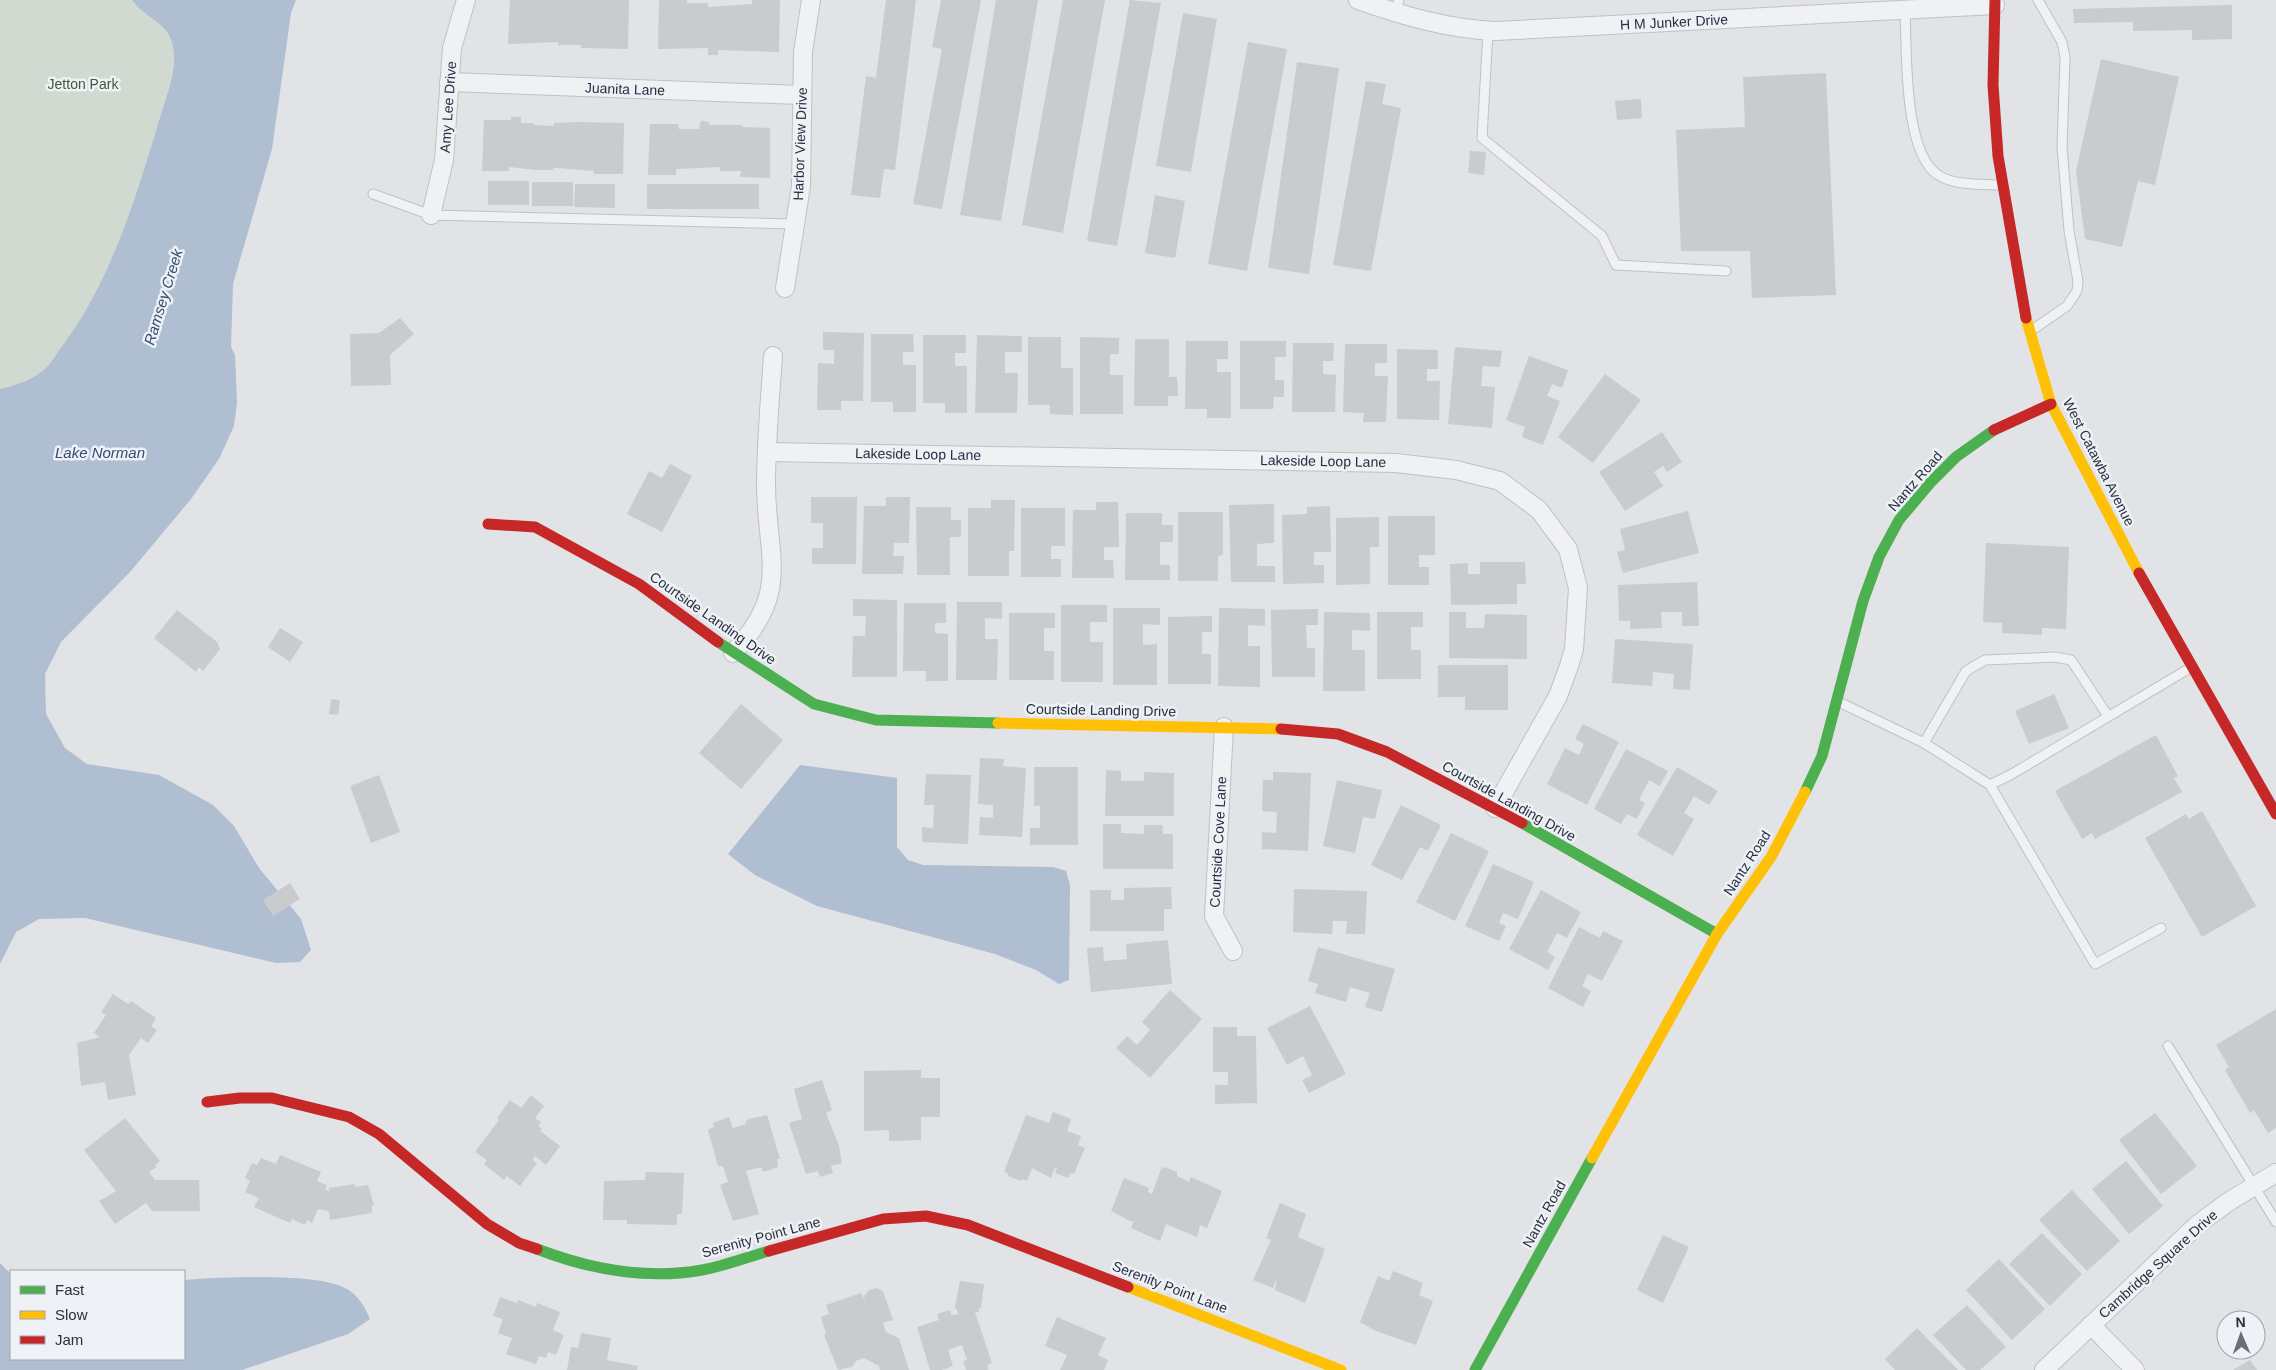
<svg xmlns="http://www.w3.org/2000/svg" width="2276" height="1370" viewBox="0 0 2276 1370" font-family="Helvetica,sans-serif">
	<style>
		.green { fill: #d1dad1 }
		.water { fill: #afbed0 }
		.building { fill: #c9cbce }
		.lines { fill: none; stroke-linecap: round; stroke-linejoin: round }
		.lane-casing { stroke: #bfc1c4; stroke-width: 11 }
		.street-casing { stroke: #bfc1c4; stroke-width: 20 }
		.lane { stroke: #f0f1f2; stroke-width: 9 }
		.street { stroke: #f0f1f2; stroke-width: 18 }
		.fast { stroke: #4caf50; stroke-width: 11 }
		.slow { stroke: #ffc107; stroke-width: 11 }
		.jam { stroke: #c62828; stroke-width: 11 }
		.labels { text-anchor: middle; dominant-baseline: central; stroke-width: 5; stroke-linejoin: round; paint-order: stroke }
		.street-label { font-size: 14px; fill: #282f3f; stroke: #eef1f6 }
		.park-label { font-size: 14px; fill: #3b5a36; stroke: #eef1f6 }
		.water-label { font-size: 15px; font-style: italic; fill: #334c72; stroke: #eef1f6 }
	</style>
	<rect width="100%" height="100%" fill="#e1e3e6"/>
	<path class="green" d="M0 0H132C144 18 170 23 173 47 178 73 165 99 158 124 135 200 111 280 63 345 57 352 52 363 45 369 34 379 14 386 0 389Z"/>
	<g class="water">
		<path d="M132 0H296L291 13 272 149 233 284 231 347 235 355 237 403 234 426 219 459 191 499 130 572 61 642 45 674 46 714 65 748 87 764 159 775 213 805 234 826 259 868 301 919 311 950 300 962 276 963 85 918 39 919 16 932 0 964V389C14 386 34 379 45 369 52 363 57 352 63 345 111 280 135 200 158 124 165 99 178 72 173 47 170 23 144 18 132 0Z"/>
		<polygon points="800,765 897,778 897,847 908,860 923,865 1053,867 1066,871 1070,885 1069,980 1059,984 1036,970 995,954 817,906 755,875 728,854"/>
		<path d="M0 1263 11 1274V1359H184V1280C219 1277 319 1272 347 1289 359 1296 365 1307 370 1319L348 1334 242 1370H0Z"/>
	</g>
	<g class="building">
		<polygon points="510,0 629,0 628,49 581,48 581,45 558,45 558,42 508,44"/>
		<polygon points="659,0 687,0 687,3 708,3 708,7 752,4 752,0 780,0 779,52 718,50 718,55 708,55 708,48 658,49"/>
		<polygon points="886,0 916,0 895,170 884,169 880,198 851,195 866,76 876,78"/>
		<polygon points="941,0 981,0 942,209 913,204 942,49 932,47"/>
		<polygon points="996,0 1038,0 1001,221 960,215"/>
		<polygon points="1063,0 1105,0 1063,233 1022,225"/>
		<polygon points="1130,0 1161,3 1117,246 1087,241"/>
		<polygon points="2232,5 2232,39 2192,40 2192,30 2133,31 2133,22 2074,23 2073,9"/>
		<polygon points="1183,13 1217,19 1191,172 1156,166"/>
		<polygon points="1248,42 1287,49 1247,271 1208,264"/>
		<polygon points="2101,59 2179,77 2155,185 2138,181 2122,247 2085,239 2076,171"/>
		<polygon points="1297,62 1339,68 1309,274 1268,268"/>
		<polygon points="1826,73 1836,295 1752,298 1750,251 1681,251 1676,130 1745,127 1743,77"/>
		<polygon points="1366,81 1386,84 1382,104 1401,108 1371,271 1333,265"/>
		<polygon points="1641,99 1642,118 1617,120 1615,101"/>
		<polygon points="511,117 521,117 521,123 533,123 535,125 554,126 554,123 578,122 624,123 623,174 594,174 594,171 557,168 553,168 553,170 537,170 509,167 509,171 482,171 484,120 511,120"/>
		<polygon points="701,121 709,122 709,125 742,125 742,127 770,128 770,178 740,177 741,171 720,171 720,167 676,169 676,175 648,175 650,124 678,124 679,129 699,129"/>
		<polygon points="1470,151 1486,152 1484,175 1468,173"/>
		<rect x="488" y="181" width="41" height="24"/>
		<rect x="532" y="182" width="41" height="24"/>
		<polygon points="575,184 615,184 615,208 574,207"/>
		<rect x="647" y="184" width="112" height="25"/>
		<polygon points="1155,195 1185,201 1175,258 1145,253"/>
		<polygon points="400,318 414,334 390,355 391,385 351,386 350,334 379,333"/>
		<polygon points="823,332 864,333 863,401 841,401 841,410 817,410 818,363 834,364 834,350 823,350"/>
		<polygon points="871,334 913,334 914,352 903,352 903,365 916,365 916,412 893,412 893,402 871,402"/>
		<polygon points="923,335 966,335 966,353 955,353 955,366 967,366 967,413 945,413 945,403 923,403"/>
		<polygon points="977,335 1022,336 1022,352 1005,352 1005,373 1018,373 1017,413 975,413"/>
		<polygon points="1028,337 1061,337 1061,368 1073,368 1073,415 1050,414 1050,405 1028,405"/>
		<polygon points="1080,337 1119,338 1119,354 1110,354 1110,375 1123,375 1123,414 1080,414"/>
		<polygon points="1135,339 1169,339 1169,377 1177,377 1178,396 1168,396 1168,406 1134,406"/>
		<polygon points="1186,341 1228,341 1228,359 1217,359 1217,372 1231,372 1231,418 1207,418 1207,409 1185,409"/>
		<polygon points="1240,341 1286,341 1286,357 1275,357 1275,380 1284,380 1284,397 1274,397 1273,409 1240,409"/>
		<polygon points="1293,343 1334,343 1333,361 1323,361 1323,374 1336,375 1335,412 1292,412"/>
		<polygon points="1345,344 1387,344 1387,363 1375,363 1375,376 1388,376 1386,422 1363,422 1364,413 1343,412"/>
		<polygon points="1455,347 1502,351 1500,367 1483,366 1481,386 1495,387 1492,428 1448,424"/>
		<polygon points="1397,349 1438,350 1438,369 1427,369 1427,381 1440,381 1439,420 1397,419"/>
		<polygon points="1529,356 1568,370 1562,388 1552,384 1547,396 1560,401 1543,445 1522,437 1525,427 1506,420"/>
		<polygon points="1605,374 1641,400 1593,463 1558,437"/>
		<polygon points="1662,432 1682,462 1667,472 1663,466 1654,472 1663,486 1625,511 1599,472"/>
		<polygon points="670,464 692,476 662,532 627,514 649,471 662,478"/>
		<polygon points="811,497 857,497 856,564 812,564 812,548 823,548 823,523 811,523"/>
		<polygon points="886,497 910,497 909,543 894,543 893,556 904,556 903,574 862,574 864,506 886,506"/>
		<polygon points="991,500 1015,500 1014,551 1009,551 1009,576 968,576 968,508 991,508"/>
		<polygon points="1096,502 1118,502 1119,547 1104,547 1104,560 1113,560 1114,578 1072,578 1073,510 1096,510"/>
		<polygon points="1274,504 1274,543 1257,544 1257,566 1275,566 1275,582 1231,582 1229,505"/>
		<polygon points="1330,506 1331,552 1314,552 1314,565 1324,565 1324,583 1283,584 1282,515 1307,514 1307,507"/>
		<polygon points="916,507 951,507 951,520 961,520 961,537 950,537 950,575 917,575"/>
		<polygon points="1021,508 1065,508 1065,546 1051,546 1051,559 1061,559 1061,577 1021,577"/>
		<polygon points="1688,511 1699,553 1623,573 1617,552 1625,550 1620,529"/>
		<polygon points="1178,512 1223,512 1223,555 1218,556 1218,581 1178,581"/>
		<polygon points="1126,513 1162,513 1162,525 1173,525 1173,542 1160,542 1160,565 1170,565 1170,580 1125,580"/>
		<polygon points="1388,516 1435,516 1435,555 1419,555 1419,567 1429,567 1429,585 1388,585"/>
		<polygon points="1379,517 1379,547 1370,547 1370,584 1336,585 1336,518"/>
		<polygon points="1986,543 2069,547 2066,629 2042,628 2042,635 2002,633 2002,623 1983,622"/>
		<polygon points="1480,562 1525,562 1526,584 1517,584 1517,604 1451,605 1450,564 1468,563 1468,574 1480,574"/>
		<polygon points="1697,582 1699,626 1682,626 1682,612 1661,612 1662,628 1630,629 1630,621 1619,621 1618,585"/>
		<polygon points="853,599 897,600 897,677 852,677 853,636 865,636 866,616 853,616"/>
		<polygon points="957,602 1002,602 1002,619 985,618 985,639 998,639 997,680 956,680"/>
		<polygon points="904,603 946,603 946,623 935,623 935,633 948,634 948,681 926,681 926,671 903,671"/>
		<polygon points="1061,605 1107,605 1107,622 1090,622 1090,642 1103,642 1103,682 1061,682"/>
		<polygon points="1113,608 1160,608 1160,625 1143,624 1143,645 1157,644 1157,685 1113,685"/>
		<polygon points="1219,608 1265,609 1265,626 1248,625 1248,646 1260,646 1260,687 1218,686"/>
		<polygon points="1318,609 1318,625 1306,625 1307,648 1315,648 1315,677 1272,677 1271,610"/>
		<polygon points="177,610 217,642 220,649 203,671 199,667 196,672 154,638"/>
		<polygon points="1324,612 1370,613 1370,631 1352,630 1352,650 1365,650 1365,691 1323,691"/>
		<polygon points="1377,612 1423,612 1423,627 1411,627 1411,650 1421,650 1421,679 1377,679"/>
		<polygon points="1449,612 1466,612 1466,628 1484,628 1485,614 1527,615 1527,659 1449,658"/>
		<polygon points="1009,613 1055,613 1055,628 1044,628 1044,651 1054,651 1054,680 1009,680"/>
		<polygon points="1212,616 1212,632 1202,632 1202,654 1211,654 1211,684 1168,684 1168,617"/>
		<polygon points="280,628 303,642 290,662 268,647"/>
		<polygon points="1615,639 1693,644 1690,690 1673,689 1674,674 1653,672 1652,686 1612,683"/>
		<polygon points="1438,665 1508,665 1508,710 1465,710 1465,697 1438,697"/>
		<polygon points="2054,694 2069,728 2029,744 2015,711"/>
		<polygon points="331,699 340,700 338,715 329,714"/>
		<polygon points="741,704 783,740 741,789 699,753"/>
		<polygon points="1583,724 1619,742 1587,805 1547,784 1565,748 1579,755 1584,744 1575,739"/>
		<polygon points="2156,735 2178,776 2174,778 2182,792 2095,839 2092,833 2082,839 2055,791"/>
		<polygon points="1626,749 1668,771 1660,786 1649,780 1639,800 1645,803 1637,819 1627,814 1621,824 1594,809"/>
		<polygon points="980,758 1004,759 1003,766 1026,768 1022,837 979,835 980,817 993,818 993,805 978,804"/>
		<polygon points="1034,767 1078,767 1078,845 1030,845 1030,828 1040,828 1040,806 1034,806"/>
		<polygon points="1677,767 1718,791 1709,805 1694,796 1684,813 1694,819 1673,856 1637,835"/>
		<polygon points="1106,770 1121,771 1121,781 1144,781 1144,772 1174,773 1174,816 1105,816"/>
		<polygon points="1273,772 1311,773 1308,851 1262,849 1262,832 1276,833 1277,812 1262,811 1263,780 1273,780"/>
		<polygon points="926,774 971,775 968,844 922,842 922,827 933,828 934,805 924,805"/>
		<polygon points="379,775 400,832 371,843 350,786"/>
		<polygon points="1337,780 1382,790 1375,819 1363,817 1355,853 1323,846"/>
		<polygon points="1401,805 1441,825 1428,851 1420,847 1402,880 1371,865"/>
		<polygon points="2202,811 2256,906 2202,937 2145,838 2186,814 2189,819"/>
		<polygon points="1103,824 1121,824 1121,833 1144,834 1144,825 1162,825 1163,834 1173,834 1173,869 1103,869"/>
		<polygon points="1451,833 1489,851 1455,921 1416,902"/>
		<polygon points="1493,864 1534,882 1518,919 1503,913 1499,923 1506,926 1499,941 1465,926"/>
		<polygon points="290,883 300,899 273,916 263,900"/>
		<polygon points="1171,887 1172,909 1164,909 1164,931 1090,931 1090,890 1111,890 1111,900 1124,900 1124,888"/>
		<polygon points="1294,889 1367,891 1365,934 1346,934 1347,921 1333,921 1332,934 1293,932"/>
		<polygon points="1541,890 1581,912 1567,938 1557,933 1547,952 1555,957 1548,970 1509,949"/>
		<polygon points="1579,927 1600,938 1603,931 1623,941 1602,981 1588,974 1582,986 1591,991 1583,1007 1548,988"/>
		<polygon points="1168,940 1172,984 1091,992 1087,948 1103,947 1104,961 1127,959 1126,944"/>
		<polygon points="1318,947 1395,969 1382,1012 1365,1007 1370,993 1350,987 1346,1002 1315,993 1318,984 1308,981"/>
		<polygon points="1170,990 1202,1019 1150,1078 1116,1048 1127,1036 1137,1045 1150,1030 1142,1022"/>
		<polygon points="113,994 128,1004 131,1001 156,1018 151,1026 157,1030 148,1043 141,1038 129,1055 136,1095 108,1100 105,1082 81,1086 77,1043 100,1037 94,1033 106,1015 101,1012"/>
		<polygon points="1310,1006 1346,1074 1309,1093 1302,1080 1312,1075 1303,1056 1287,1065 1267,1028"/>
		<polygon points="2276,1009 2276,1128 2268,1133 2254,1110 2250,1113 2225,1070 2229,1067 2216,1045"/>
		<polygon points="1213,1027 1237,1027 1237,1036 1256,1036 1257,1103 1215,1104 1215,1085 1228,1085 1228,1072 1213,1072"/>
		<polygon points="921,1070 921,1078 940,1078 940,1117 921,1117 921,1140 889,1141 889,1130 864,1131 864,1071"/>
		<polygon points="822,1080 832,1110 826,1113 839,1146 842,1163 831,1166 833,1173 820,1177 818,1171 806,1174 789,1123 802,1119 794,1089"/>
		<polygon points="531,1095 544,1106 535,1118 541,1122 538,1126 542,1129 540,1131 560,1146 546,1165 535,1156 533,1160 537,1163 520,1186 507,1176 504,1180 484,1164 487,1160 475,1152 499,1120 497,1118 510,1100 521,1108"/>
		<polygon points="1053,1112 1071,1119 1067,1131 1081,1136 1078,1145 1085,1148 1074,1174 1070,1173 1069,1178 1055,1173 1057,1168 1055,1167 1051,1178 1032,1168 1027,1181 1022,1179 1021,1181 1008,1176 1009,1174 1004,1172 1026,1115 1049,1123"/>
		<polygon points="2155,1113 2197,1166 2161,1194 2119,1140"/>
		<polygon points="767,1115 780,1159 777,1159 778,1167 763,1172 761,1167 746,1171 759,1214 733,1221 720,1185 728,1182 723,1166 718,1166 708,1130 714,1127 713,1123 729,1117 733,1128 746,1124 746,1121 749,1119"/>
		<polygon points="125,1118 160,1161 155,1165 157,1167 149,1172 155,1180 199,1180 200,1211 152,1211 146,1203 115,1224 99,1201 116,1191 84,1150"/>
		<polygon points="280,1155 321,1172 317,1181 327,1185 325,1190 329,1191 329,1188 355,1184 355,1187 368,1185 374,1205 372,1205 372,1213 330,1220 329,1211 318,1209 312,1223 307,1220 305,1225 292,1219 290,1223 254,1207 259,1198 245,1192 250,1181 245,1178 252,1163 257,1165 261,1158 276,1164"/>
		<polygon points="2126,1161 2163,1206 2129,1234 2092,1189"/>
		<polygon points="1165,1167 1177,1172 1177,1176 1189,1182 1191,1177 1222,1191 1207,1228 1200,1225 1197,1237 1166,1224 1160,1241 1131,1228 1134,1220 1132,1222 1111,1211 1124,1178 1149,1188 1148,1192 1152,1194 1161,1169"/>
		<polygon points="646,1172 684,1173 682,1214 677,1214 677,1225 627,1224 627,1220 603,1220 604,1181 645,1180"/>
		<polygon points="2072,1190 2120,1241 2087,1271 2039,1220"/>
		<polygon points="1280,1203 1306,1214 1298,1237 1325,1249 1305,1303 1275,1290 1277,1277 1273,1288 1253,1280 1271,1240 1266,1238"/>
		<polygon points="2042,1233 2082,1274 2050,1306 2009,1264"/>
		<polygon points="1663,1235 1689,1247 1663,1303 1637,1290"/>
		<polygon points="1999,1259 2045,1309 2012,1340 1966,1290"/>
		<polygon points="1393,1271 1423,1283 1419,1295 1433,1301 1416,1345 1376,1331 1360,1322 1378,1276 1389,1281"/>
		<polygon points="960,1281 984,1284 981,1308 979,1308 979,1312 975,1312 992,1363 987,1365 989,1369 987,1370 966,1370 963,1361 967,1360 962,1345 948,1350 953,1366 942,1370 930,1370 917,1327 939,1320 937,1314 950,1310 951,1315 959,1314 955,1307"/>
		<polygon points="876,1288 883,1291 893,1320 883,1323 886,1332 899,1338 909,1370 880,1370 879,1366 864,1358 856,1361 852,1367 838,1370 824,1335 826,1334 821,1317 829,1314 826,1305 861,1293 866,1302 864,1296 869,1290"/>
		<polygon points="500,1297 517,1303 518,1300 536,1307 537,1303 560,1312 553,1330 564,1335 556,1355 548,1352 546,1358 539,1356 536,1364 506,1354 512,1338 498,1333 503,1319 493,1316"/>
		<polygon points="1967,1305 2006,1347 1980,1370 1966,1370 1933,1335"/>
		<polygon points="1057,1317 1106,1338 1098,1355 1108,1360 1104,1370 1060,1370 1067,1355 1045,1346"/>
		<polygon points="1917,1328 1958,1370 1895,1370 1885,1359"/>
		<polygon points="581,1333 611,1338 607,1360 638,1366 637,1370 567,1370 571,1347 578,1348"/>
		<polygon points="2250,1360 2257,1370 2233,1370"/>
	</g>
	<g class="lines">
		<g class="lane-casing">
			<g id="lane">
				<path d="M1905 10C1907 50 1903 152 1938 175 1955 186 1982 184 2002 185"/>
				<polyline points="1396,12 1399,0"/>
				<polyline points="1488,31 1482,138 1602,236 1616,265 1726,271"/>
				<polyline points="373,194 431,215 795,224"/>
				<polyline points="2032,330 2067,306 2077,291 2078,281 2069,231 2062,147 2065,57 2062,42 2038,0"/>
				<polyline points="1839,702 1924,743 1990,785 2012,774 2190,668"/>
				<polyline points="1924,743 1966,671 1985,660 2055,657 2071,660 2108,716"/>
				<polyline points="1990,785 2095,964 2161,928"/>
				<polyline points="2168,1046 2276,1222"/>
			</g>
		</g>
		<g class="street-casing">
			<g id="street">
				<path d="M1358 0C1404 16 1448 29 1496 31L1995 5"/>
				<polyline points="449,82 801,95"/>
				<polyline points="431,215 444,160 452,48 466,0"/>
				<polyline points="785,288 801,186 803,52 811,0"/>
				<polyline points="767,452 1396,463 1456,470 1500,481 1539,510 1568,549 1578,588 1574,649 1569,666 1558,696 1495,808"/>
				<path d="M733 653C791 592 767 559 766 486 766 442 770 399 773 356"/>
				<polyline points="1224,727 1214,916 1233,951"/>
				<polyline points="2091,1325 2135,1370"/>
				<polyline points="2044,1370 2197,1225 2228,1202 2276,1173"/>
			</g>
		</g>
		<use href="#lane" class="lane"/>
		<use href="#street" class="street"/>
		<g class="fast">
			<polyline points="718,642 814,704 876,720 998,723"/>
			<polyline points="1805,792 1822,756 1863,601 1879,557 1899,520 1931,482 1956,457 1994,430"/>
			<polyline points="1522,823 1717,934"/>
			<path d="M537 1249C589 1269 647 1280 702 1270 725 1266 747 1257 769 1251"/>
			<polyline points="1475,1370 1592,1158"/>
		</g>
		<g class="slow">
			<polyline points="2026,318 2051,404 2139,573"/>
			<polyline points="998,723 1281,729"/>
			<polyline points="1592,1158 1717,934 1771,857 1805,792"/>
			<polyline points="1128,1287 1341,1370"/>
		</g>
		<g class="jam">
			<polyline points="1995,0 1993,85 1998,156 2026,318"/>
			<polyline points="1994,430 2051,404"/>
			<polyline points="488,524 535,527 639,584 718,642"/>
			<polyline points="2139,573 2276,814"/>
			<polyline points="1281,729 1338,734 1387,752 1522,823"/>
			<polyline points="207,1102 240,1098 272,1098 349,1117 379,1134 487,1224 519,1243 537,1249"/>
			<polyline points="769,1251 883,1219 926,1216 968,1225 1128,1287"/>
		</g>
	</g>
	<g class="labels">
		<g class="street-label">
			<text transform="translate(1674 22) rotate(-3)">H M Junker Drive</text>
			<text transform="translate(625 89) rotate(2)">Juanita Lane</text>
			<text transform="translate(448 107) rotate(-86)">Amy Lee Drive</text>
			<text transform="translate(800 144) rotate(-88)">Harbor View Drive</text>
			<text transform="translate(918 454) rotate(1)">Lakeside Loop Lane</text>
			<text transform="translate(1323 461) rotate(1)">Lakeside Loop Lane</text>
			<text transform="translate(2099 462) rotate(63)">West Catawba Avenue</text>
			<text transform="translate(1915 481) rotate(-49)">Nantz Road</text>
			<text transform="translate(713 618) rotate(35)">Courtside Landing Drive</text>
			<text transform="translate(1101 710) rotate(1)">Courtside Landing Drive</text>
			<text transform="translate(1509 801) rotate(29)">Courtside Landing Drive</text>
			<text transform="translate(1218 842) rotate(-87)">Courtside Cove Lane</text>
			<text transform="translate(1747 863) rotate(-57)">Nantz Road</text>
			<text transform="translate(1544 1214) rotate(-61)">Nantz Road</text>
			<text transform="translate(761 1237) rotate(-15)">Serenity Point Lane</text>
			<text transform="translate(2158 1264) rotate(-42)">Cambridge Square Drive</text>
			<text transform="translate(1170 1287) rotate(21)">Serenity Point Lane</text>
		</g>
		<g class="park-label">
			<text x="83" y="84">Jetton Park</text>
		</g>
		<g class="water-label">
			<text transform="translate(163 297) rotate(-73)">Ramsey Creek</text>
			<text x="100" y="452">Lake Norman</text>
		</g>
	</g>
	<rect x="10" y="1270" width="175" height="90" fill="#eef1f6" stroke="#9fa3ad"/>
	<rect x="20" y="1286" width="25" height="8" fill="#4caf50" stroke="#9fa3ad"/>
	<text x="55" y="1295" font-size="15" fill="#282f3f">Fast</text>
	<rect x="20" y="1311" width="25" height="8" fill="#ffc107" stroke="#9fa3ad"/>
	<text x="55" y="1320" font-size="15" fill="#282f3f">Slow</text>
	<rect x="20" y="1336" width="25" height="8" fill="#c62828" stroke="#9fa3ad"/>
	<text x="55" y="1345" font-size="15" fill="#282f3f">Jam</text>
	<g transform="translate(2241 1335) rotate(358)"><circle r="24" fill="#eef1f6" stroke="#9fa3ad"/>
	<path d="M0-4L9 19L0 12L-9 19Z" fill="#696e79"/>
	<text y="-8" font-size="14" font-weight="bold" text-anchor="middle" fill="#282f3f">N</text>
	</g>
</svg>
